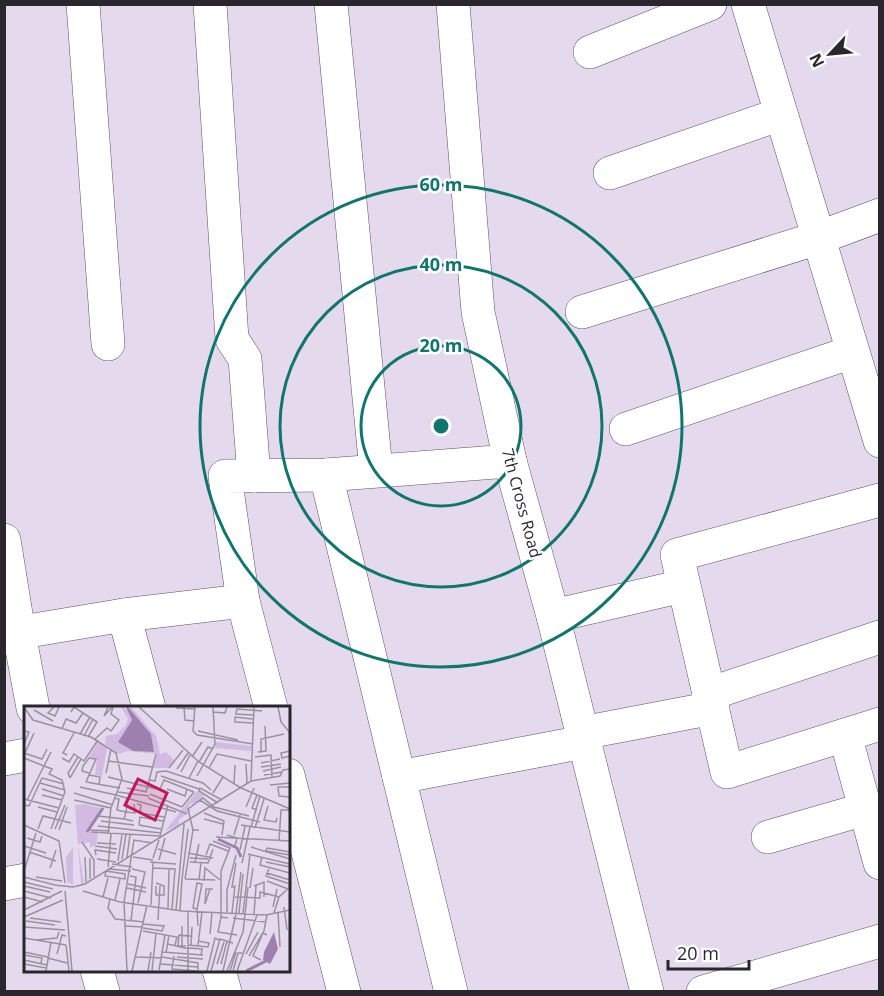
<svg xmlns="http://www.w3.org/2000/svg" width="884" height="996" viewBox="0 0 884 996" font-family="'Open Sans',sans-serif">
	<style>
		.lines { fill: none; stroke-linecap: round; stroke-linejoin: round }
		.minor-casing { stroke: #5c5263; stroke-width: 34 }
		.minor { stroke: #fff; stroke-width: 33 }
		.ring { fill: none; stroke: #0f766e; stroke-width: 3 }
		.labels { text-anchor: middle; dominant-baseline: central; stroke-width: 5; stroke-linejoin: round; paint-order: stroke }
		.street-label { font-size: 16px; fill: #2a262d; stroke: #fff }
		.inset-river { fill: none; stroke: #9d80b0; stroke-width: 3 }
		.inset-road { fill: none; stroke: #9a91a0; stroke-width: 1.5 }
		.view { fill: #c2185b; fill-opacity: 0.15; stroke: #c2185b; stroke-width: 3 }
		.inset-edge { fill: none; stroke: #2a262d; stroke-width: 3 }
		.centre { fill: #0f766e; stroke: #fff; stroke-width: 3 }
		.ring-label { font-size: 18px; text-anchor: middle; font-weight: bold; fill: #0f766e; stroke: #fff; stroke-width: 5; stroke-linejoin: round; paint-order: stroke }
	</style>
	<rect width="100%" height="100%" fill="#e5d9ed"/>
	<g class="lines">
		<g class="minor-casing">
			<g id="minor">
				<polyline points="83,4 108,344"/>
				<polyline points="210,4 232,339 245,359 254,476"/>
				<polyline points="331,4 376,470"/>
				<polyline points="453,4 478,312 510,461 553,616 647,992"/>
				<polyline points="748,4 880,441"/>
				<polyline points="590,52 710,4"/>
				<polyline points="610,173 781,114"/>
				<polyline points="582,312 818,238 880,215"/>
				<polyline points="626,429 852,352"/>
				<polyline points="326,475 451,992"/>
				<polyline points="4,540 19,633 33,708"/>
				<polyline points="124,615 149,708"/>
				<polyline points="553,616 683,586"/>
				<polyline points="4,635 124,615 243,601"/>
				<polyline points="880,637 709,694 727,772 880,724"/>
				<polyline points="709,694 677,555 880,500"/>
				<polyline points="271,708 243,601 225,476 326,475 510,461"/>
				<polyline points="582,733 713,708"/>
				<polyline points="845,735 880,863"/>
				<polyline points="4,759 26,755"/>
				<polyline points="288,775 344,992"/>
				<polyline points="399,777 584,742"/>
				<polyline points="768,837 865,809"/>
				<polyline points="4,884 26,880"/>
				<polyline points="97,970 103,992"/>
				<polyline points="219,970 225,992"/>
				<polyline points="703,992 880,941"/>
			</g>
		</g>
		<use href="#minor" class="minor"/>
	</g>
	<g class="ring">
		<circle cx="441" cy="426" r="80"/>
		<circle cx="441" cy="426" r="161"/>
		<circle cx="441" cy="426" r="241"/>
	</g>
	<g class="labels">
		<g class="street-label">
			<text transform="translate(522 503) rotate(75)">7th Cross Road</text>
		</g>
	</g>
	<g transform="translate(24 706)">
		<rect width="266" height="266" fill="#e5d9ed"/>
		<path d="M97 1 105 5 108 14 97 31 109 45 130 46 127 28 104 1H107L132 30 136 48 142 46 150 54 145 62H129L133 48 104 45 94 48 81 38 82 30 93 28 102 19 104 13ZM74 36 83 42 78 70 71 69 73 53 65 51ZM192 36 228 40 227 45 191 42ZM173 85 180 89 171 99 167 97 164 101 167 104 155 114V119L141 125ZM60 98 77 102 63 126 74 127 72 138 66 142V136L54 138 60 177 57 178 51 99ZM49 142V179L43 175 42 151Z" fill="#d2bae3"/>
		<path d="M102 1H104L127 28 130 46 109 45 94 36 108 14ZM250 226 254 243 246 258 239 254 240 246Z" fill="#9d80b0"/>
		<path class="inset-river" d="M63 126 79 102M194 133 213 142 217 151M222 265 242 255"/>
		<path class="inset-road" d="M0 1 9 14 67 31 92 47 98 73 87 102 84 128M30 1 24 7 31 10 35 1M84 1 80 10 88 1M115 1 175 56 217 82 266 103M160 1 161 14 170 15M171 1 169 25 173 29 229 38M254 1 257 16 266 27M152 2 171 3M10 4 29 15M47 6 50 1 73 16 64 31M189 6 201 7 203 1M212 7 213 3 238 5M211 8 230 9M229 17 211 16V11L229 13M38 23 42 13 52 17 59 7M0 25 5 26 0 38M174 25 214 34M56 28 66 11M60 30 69 13M71 33 83 22 87 25 95 14 87 8 89 1M237 45V33L260 28M266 45 257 47 258 52 266 50M234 46 242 45 241 20M0 47 18 53 23 43M1 47 10 27M43 49 39 47 50 27M168 51 178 36M231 51 247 49 248 71M0 52 20 60 3 94M38 52 45 56 50 48 60 55 74 34M84 55 128 61M175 56 184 41 189 43M237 57 256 53M222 58 223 77M237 61 257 58M145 62 159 44M185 62 193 48 227 55M153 63 164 47M239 65 257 61M157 66 166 49M82 67 87 43M65 69 76 71 75 79M240 69 258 66M137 70 175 83M173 70 191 38 189 1M84 71 141 85M18 72 40 78M46 72 44 67 54 51M46 72 57 53M165 72 174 55M126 74 131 75 133 66 142 65 179 77 187 84M227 75 230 1M62 76 72 53 65 52 59 60 58 65 65 67M62 76 96 82M16 77 41 84M210 78 211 59M246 79 266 77M56 81 92 89M266 81H254L255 90 266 91M103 82 123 86M18 83 40 90M136 83 140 74 170 86M143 83 161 90 163 83M94 86 125 90M122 86 132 48M50 87 89 99M189 87 199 71M126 88 158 101M18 89 38 94M92 89 152 106M90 92 95 93 93 104 102 106 104 92M124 92 163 108M0 93 35 102M50 94 87 102M176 94 193 105 236 116M194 97 175 85 176 82 198 94M113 98 117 99 116 107 140 111M0 99 5 100 18 72M244 100 240 114 252 116 253 112M14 101 33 106M158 101 170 86M222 101 230 82M233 104 228 102 233 89M180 107 200 115 198 129M74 110 100 113M180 113 199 118M77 115 110 119M109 115 100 113 102 106 111 107 110 98M0 119 35 135 41 177M115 119 116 111 139 115M115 119 137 123M217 119 266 126M74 120 137 127M227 121 236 90M231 122 240 93M14 123 19 110 47 117M27 123 41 86 38 74 25 68 28 63 20 60 27 46M31 123 41 99M35 124 43 101M66 124 86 125M169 124 164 103 179 92 190 101 225 110M67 126 136 130 144 99M203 129 213 132 211 140M210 129 216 109M192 131 266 135M3 132 16 136 18 130M189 135 206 142 197 165V211M255 135 257 104H266M58 136 70 154V171M73 137 92 138M0 140 22 147M71 140 93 143M227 141 266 153M243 142 242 145 266 149M243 142 266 146M134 143 152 148M216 144 221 120M5 146 32 155M164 147 189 152M224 148 266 158M72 149 71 144 92 147M182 149 186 138 204 145M61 151 62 176M103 151 106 129M109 151 129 154M238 151 236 159 266 167M66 152V173M129 152 135 134M166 152 184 153M73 153 92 156M98 153 102 128M135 154 141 132M94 155 98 129M126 156 152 158M166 156 184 157 189 143M171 156 175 138M242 156 266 161M218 157 226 121M88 158 108 161M84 161 87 128M26 162 32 144M129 162 151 163 148 203M85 163 107 165M108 163 121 166 114 197M245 163 242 170 266 178M0 165 12 127M82 165 101 168V173L81 170ZM243 167 266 174M106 170 112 171 107 215M0 171 31 179M12 171 38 175M158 173 164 123M161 173 169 124H175M161 173 191 174M175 174 177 156M180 175 181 162 196 174M243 175 264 183M0 176 29 183M132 177 140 180V189H132V180M104 178 122 182M30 179 49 181 61 178 227 75 256 70 259 64 266 63M0 180 26 186M230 180 240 176V191M211 181H208L212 157M103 182 122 186M226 182 229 162M186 183 181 198 182 183H189M0 185 27 192M41 185 48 265M59 185 96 196 158 205 242 209 266 204M0 191 19 196M79 191 84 172M211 191 236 192V186L255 191M86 193 84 202 91 213 120 216M91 194 96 173M127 199 129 157M249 201 253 183M260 201 263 224M144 202 145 163M173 203 178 178 173 177 169 202 173 203 174 220M0 204 38 185M152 204 160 118M156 204 158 173M203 206V184L212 149M254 206 256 241M208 207 211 179M212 207 217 166M215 207 219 168M219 207 226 148M250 207 255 191 266 181M230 208 232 180M0 211 39 194M6 212 37 216M204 212 197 211 194 226 213 229M209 212 242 216M134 214 136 180M2 215 31 219M100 220 119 221M0 221 41 224M119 222 138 225 140 220 119 218M119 225 153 231 151 239M186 228 188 206M0 232 42 239M12 234 33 232 35 226M144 238 165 243M42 239 45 265M165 239 184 241 185 237 174 235M167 239 168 221M174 239 178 206M158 240V220M162 240H154L155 229 167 230M165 242 178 243 177 250M0 246 24 251M138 246 179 249M142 247 145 229M33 248 38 229 42 230M222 248 234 226M0 249 18 252 17 257M150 250 148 263 172 265M225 250 240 225 243 209M112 251 138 252M138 251 174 257V265M153 251 179 253M24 252 43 257M0 254 23 259M237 254 229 250 239 227 243 229M0 258 22 262M137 258 174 261M193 258 200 236M197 258 203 235M135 264 141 229M22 265 27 236M103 265 100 196 110 134 128 137M108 265 123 199M124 265 127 246M128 265 132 227M164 265V206M183 265 191 232 195 234M187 265 196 233 209 237M199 265 212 208M203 265 219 226 224 181M206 265 212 246M209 265 214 247H218M213 265 233 209"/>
		<path class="view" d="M114 73 143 87 131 114 101 99Z"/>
		<rect width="266" height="266" class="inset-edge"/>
	</g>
	<circle cx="441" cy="426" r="9" class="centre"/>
	<g class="ring-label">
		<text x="441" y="191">60 m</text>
		<text x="441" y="271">40 m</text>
		<text x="441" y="352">20 m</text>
	</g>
	<rect width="884" height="996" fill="none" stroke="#2a262d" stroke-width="12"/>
	<g transform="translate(830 54) rotate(244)" stroke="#ffffff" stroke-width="4.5" paint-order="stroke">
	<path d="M0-4.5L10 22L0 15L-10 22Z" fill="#2a262d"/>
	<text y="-9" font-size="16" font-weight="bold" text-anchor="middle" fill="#2a262d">N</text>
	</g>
	<path d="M668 960v9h81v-9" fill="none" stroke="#2a262d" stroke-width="3"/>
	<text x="677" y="960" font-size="18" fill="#2a262d" stroke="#ffffff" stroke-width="4.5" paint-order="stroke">20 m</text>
</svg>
